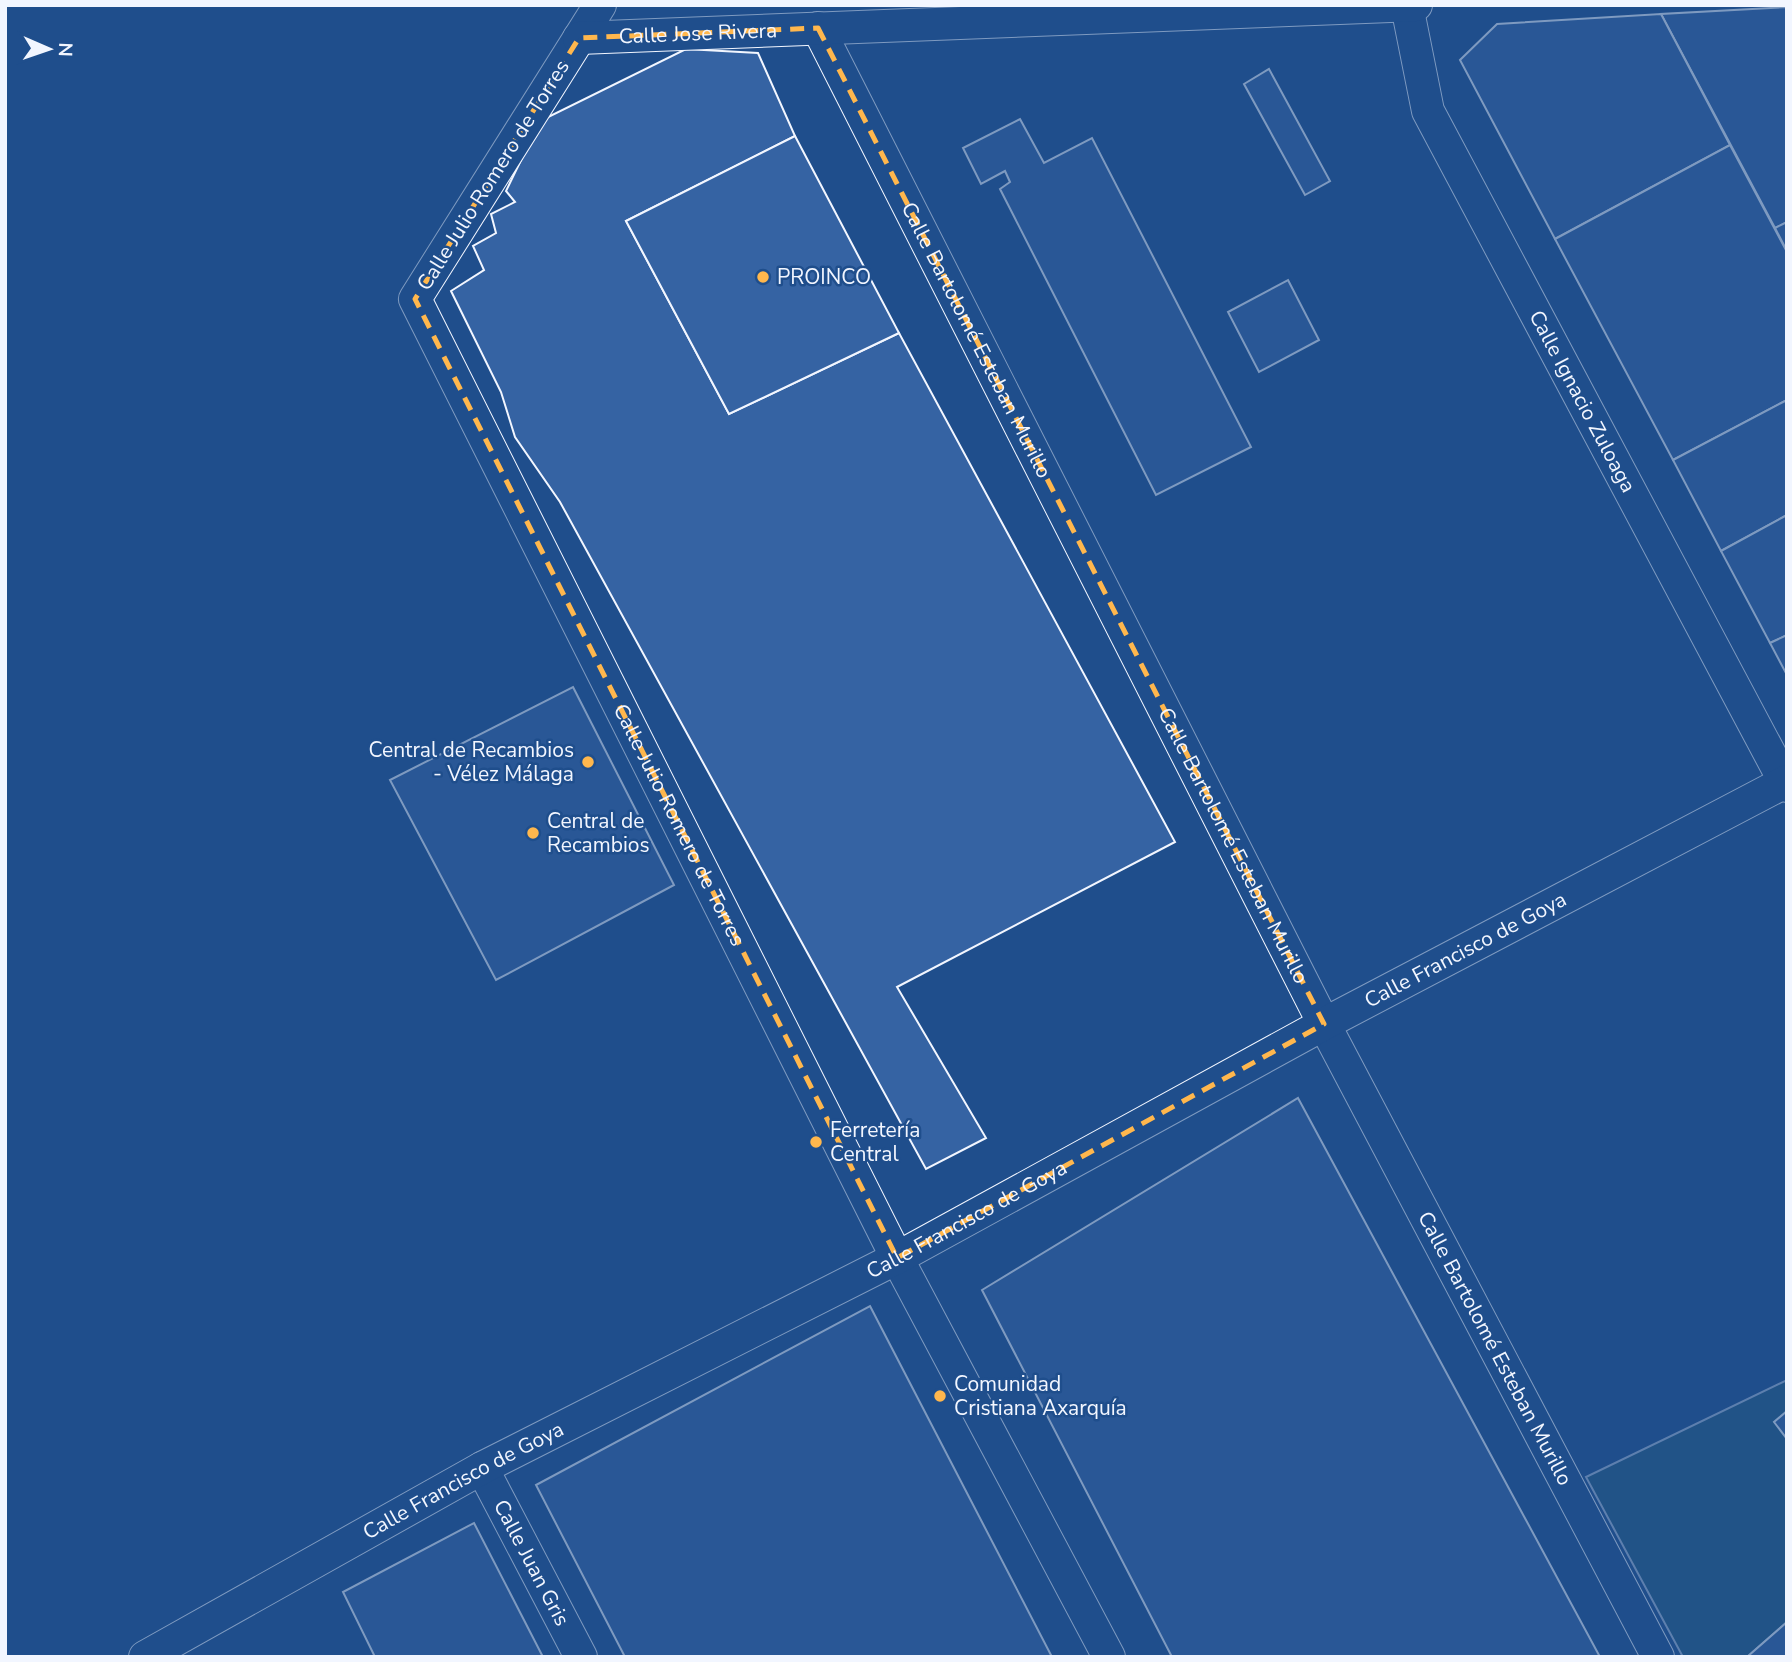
<svg xmlns="http://www.w3.org/2000/svg" width="1792" height="1662" viewBox="0 0 1792 1662" font-family="'Nunito Sans',sans-serif">
	<style>
		.green { fill: #245a82; stroke: #a8bbd7; stroke-width: 2 }
		.building { fill: #3563a3; stroke: #f2f6ff; stroke-width: 2 }
		.lines { fill: none; stroke-linecap: round; stroke-linejoin: round }
		.minor-casing { stroke: #f2f6ff; stroke-width: 34 }
		.minor { stroke: #1f4e8c; stroke-width: 32 }
		.marked { fill: none; stroke: #ffb74d; stroke-width: 5; stroke-dasharray: 14 9; stroke-linejoin: round }
		.poi-dot { fill: #ffb74d; stroke: #1f4e8c; stroke-width: 2.5 }
		.labels { text-anchor: middle; dominant-baseline: central; stroke-width: 5; stroke-linejoin: round; paint-order: stroke }
		.street-label { font-size: 21px; fill: #f2f6ff; stroke: #1f4e8c }
		.poi-label { font-size: 21px; fill: #f2f6ff; stroke: #1f4e8c; text-anchor: start }
	</style>
	<rect width="100%" height="100%" fill="#1f4e8c"/>
	<polygon class="green" points="1787,1380 1787,1622 1747,1657 1683,1657 1586,1477"/>
	<g class="building">
		<polygon points="1787,7 1787,222 1775,228 1661,14"/>
		<polygon points="1661,14 1730,145 1555,239 1460,60 1497,24"/>
		<polygon points="686,49 758,53 795,136 626,221 729,414 899,333 1175,842 897,987 986,1138 926,1169 560,502 515,437 501,392 451,291 484,270 473,246 496,233 491,214 515,202 506,191 540,121"/>
		<polygon points="1269,69 1330,181 1305,195 1244,84"/>
		<polygon points="1020,119 1044,163 1092,138 1251,447 1156,495 1000,189 1010,182 1005,171 981,184 963,148"/>
		<polygon points="795,136 899,333 729,414 626,221"/>
		<polygon points="1730,145 1787,252 1787,400 1673,460 1555,239"/>
		<polygon points="1787,222 1787,251 1775,228"/>
		<polygon points="1288,280 1319,340 1259,372 1228,312"/>
		<polygon points="1787,400 1787,515 1721,551 1673,460"/>
		<polygon points="1787,515 1787,635 1770,643 1721,551"/>
		<polygon points="1787,635 1787,675 1770,643"/>
		<polygon points="573,687 674,885 496,980 390,780"/>
		<polygon points="1298,1098 1600,1657 1172,1657 982,1290"/>
		<polygon points="870,1306 1052,1657 625,1657 536,1485"/>
		<polygon points="1787,1411 1787,1439 1774,1422"/>
		<polygon points="474,1523 543,1657 375,1657 343,1592"/>
		<polygon points="1787,1622 1787,1657 1747,1657"/>
	</g>
	<g class="lines">
		<g class="minor-casing">
			<g id="minor">
				<path id="s1" d="M600 5 415 299 897 1258 1109 1657"/>
				<path id="s2" d="M1407 6 1428 111 1787 786"/>
				<path id="s3" d="M818 28 1324 1024 1658 1657"/>
				<path id="s4" d="M579 38 1416 5"/>
				<path id="s5" d="M482 1468 581 1657"/>
				<path id="s6" d="M145 1657 482 1468 897 1258 1324 1024 1787 781"/>
			</g>
		</g>
		<use href="#minor" class="minor"/>
	</g>
	<path d="M0 0H1792V1662H0ZM818 28 1324 1024 897 1258 415 299 579 38Z" fill="#1f4e8c" fill-opacity=".55" fill-rule="evenodd"/>
	<path class="marked" d="M818 28 1324 1024 897 1258 415 299 579 38Z"/>
	<g class="poi-dot">
		<circle cx="763" cy="277" r="7"/>
		<circle cx="588" cy="762" r="7"/>
		<circle cx="533" cy="833" r="7"/>
		<circle cx="816" cy="1142" r="7"/>
		<circle cx="940" cy="1396" r="7"/>
	</g>
	<g class="labels">
		<g class="street-label">
			<text stroke="none"><textPath href="#s4" startOffset="119">Calle Jose Rivera</textPath></text>
			<text transform="translate(493 175) rotate(-58)">Calle Julio Romero de Torres</text>
			<text stroke="none"><textPath href="#s3" startOffset="350">Calle Bartolomé Esteban Murillo</textPath></text>
			<text stroke="none"><textPath href="#s2" startOffset="436">Calle Ignacio Zuloaga</textPath></text>
			<text stroke="none"><textPath href="#s1" startOffset="936">Calle Julio Romero de Torres</textPath></text>
			<text stroke="none"><textPath href="#s3" startOffset="917">Calle Bartolomé Esteban Murillo</textPath></text>
			<text stroke="none"><textPath href="#s6" startOffset="1498">Calle Francisco de Goya</textPath></text>
			<text stroke="none"><textPath href="#s6" startOffset="931">Calle Francisco de Goya</textPath></text>
			<text stroke="none"><textPath href="#s3" startOffset="1484">Calle Bartolomé Esteban Murillo</textPath></text>
			<text stroke="none"><textPath href="#s6" startOffset="364">Calle Francisco de Goya</textPath></text>
			<text stroke="none"><textPath href="#s5" startOffset="107">Calle Juan Gris</textPath></text>
		</g>
		<g class="poi-label">
			<text x="777" y="277">PROINCO</text>
			<text x="574" y="750" text-anchor="end">Central de Recambios<tspan x="574" dy="24">- Vélez Málaga</tspan></text>
			<text x="547" y="821">Central de<tspan x="547" dy="24">Recambios</tspan></text>
			<text x="830" y="1130">Ferretería<tspan x="830" dy="24">Central</tspan></text>
			<text x="954" y="1384">Comunidad<tspan x="954" dy="24">Cristiana Axarquía</tspan></text>
		</g>
	</g>
	<rect width="1792" height="1662" fill="none" stroke="#f2f6ff" stroke-width="14"/>
	<g transform="translate(49 49) rotate(92)" stroke="#1f4e8c" stroke-width="5" paint-order="stroke">
	<path d="M0-5L12 26L0 18L-12 26Z" fill="#f2f6ff"/>
	<text y="-10" font-size="19" font-weight="bold" text-anchor="middle" fill="#f2f6ff">N</text>
	</g>
</svg>
